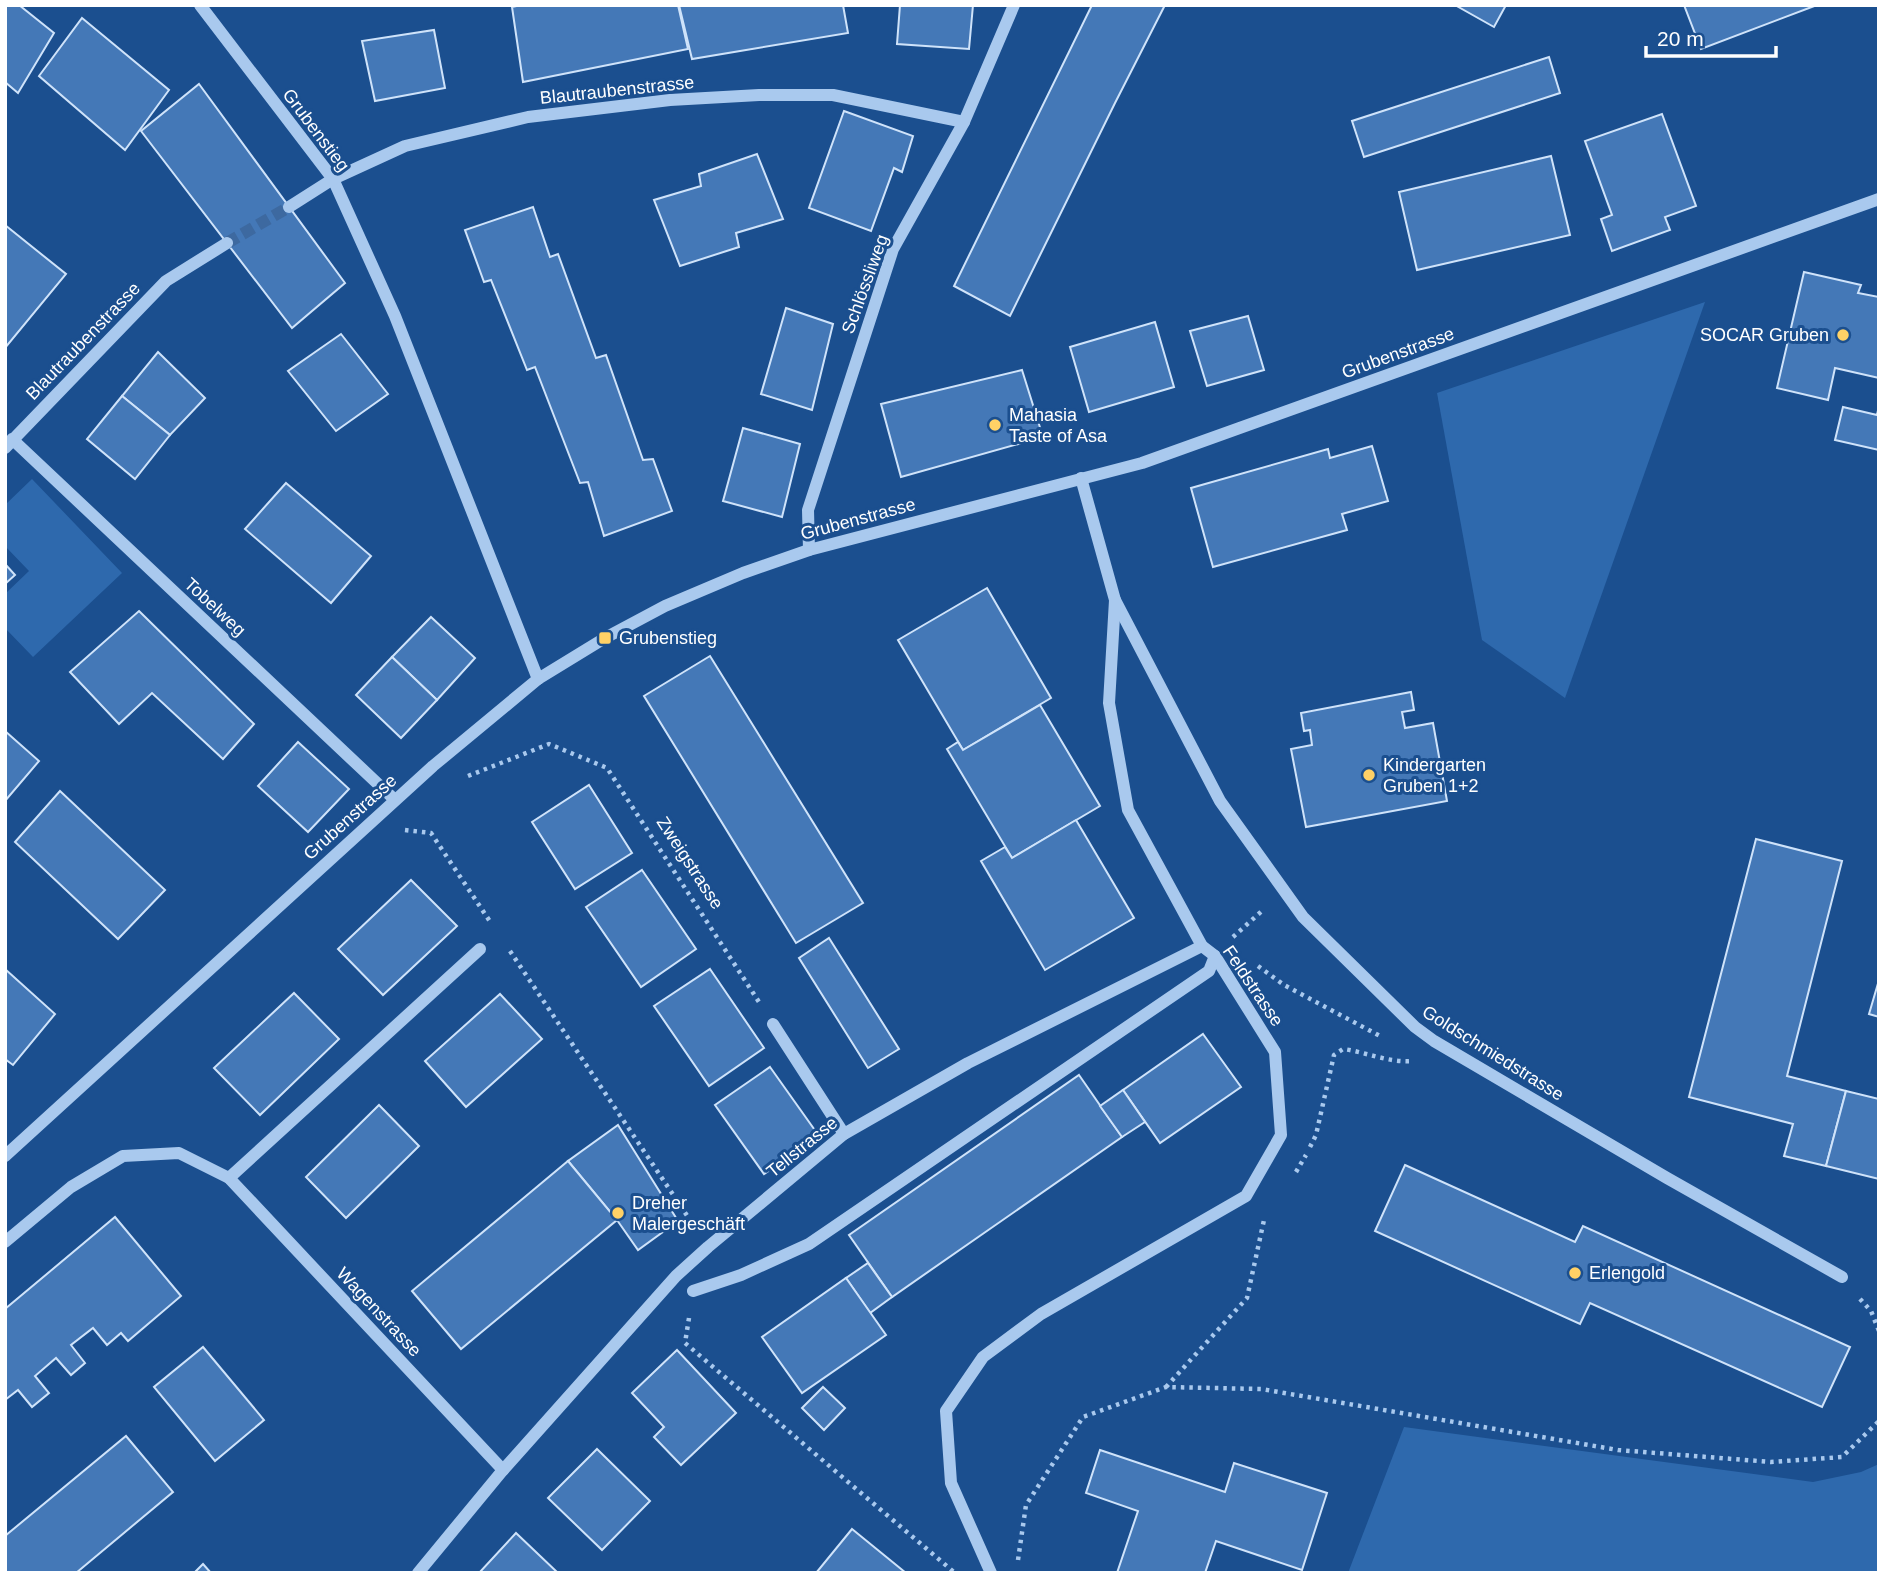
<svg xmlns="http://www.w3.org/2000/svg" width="1884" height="1578" viewBox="0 0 1884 1578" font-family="Arial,sans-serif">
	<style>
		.green { fill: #2e69ad }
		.building { fill: #4478b7; stroke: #cfe3fa; stroke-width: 2 }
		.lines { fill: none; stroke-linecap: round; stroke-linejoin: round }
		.minor-tunnel { stroke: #3d69a0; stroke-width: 12; stroke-dasharray: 12 6; stroke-linecap: butt }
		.path { stroke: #a9c9ee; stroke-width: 4.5; stroke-dasharray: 3.5 5; stroke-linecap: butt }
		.minor { stroke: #a9c9ee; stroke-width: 12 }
		.poi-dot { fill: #ffd166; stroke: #1b4f8f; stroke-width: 2.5 }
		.labels { text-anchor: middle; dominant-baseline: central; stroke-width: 6; stroke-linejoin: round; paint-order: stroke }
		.street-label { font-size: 18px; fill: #fff; stroke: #1b4f8f }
		.poi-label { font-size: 18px; fill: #fff; stroke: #1b4f8f; text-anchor: start }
	</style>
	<rect width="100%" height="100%" fill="#1b4f8f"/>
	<g class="green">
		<polygon points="1705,302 1565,698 1482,640 1437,393"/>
		<polygon points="32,479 122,573 33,657 5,628 5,594 29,571 5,546 5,505"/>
		<polygon points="1404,1427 1813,1482 1861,1472 1879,1464 1879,1573 1348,1573"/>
	</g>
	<g class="building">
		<polygon points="5,5 19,5 54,33 18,93 5,82"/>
		<polygon points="521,5 678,5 688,49 523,82 512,7"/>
		<polygon points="679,5 843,5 848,33 692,59"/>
		<polygon points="900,5 973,5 969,49 897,44"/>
		<polygon points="1092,5 1165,5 1115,103 1010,316 954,286"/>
		<polygon points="1455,5 1506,5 1494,27"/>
		<polygon points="1684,5 1817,5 1701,49"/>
		<polygon points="82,18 169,90 125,150 39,76"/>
		<polygon points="434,30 445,88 375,101 362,41"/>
		<polygon points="1549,57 1560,93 1364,157 1352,121"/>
		<polygon points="199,84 345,283 292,328 141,131"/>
		<polygon points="844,111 913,136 902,172 894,168 871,231 809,208"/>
		<polygon points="1662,114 1696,206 1665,217 1670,230 1612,251 1601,219 1612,215 1585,141"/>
		<polygon points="757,154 783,219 736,233 739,247 680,266 654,200 701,186 699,174"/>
		<polygon points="1551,156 1570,235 1417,270 1399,192"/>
		<polygon points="533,207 550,257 558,254 596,358 606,355 643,460 653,459 672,511 604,536 588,482 580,483 535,367 527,370 491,280 484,282 465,230"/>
		<polygon points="5,225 66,274 5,348"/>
		<polygon points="1804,272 1861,285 1858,293 1879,297 1879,378 1835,368 1828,400 1777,388"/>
		<polygon points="786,308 833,324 812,410 761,394"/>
		<polygon points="1248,316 1264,370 1207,386 1190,331"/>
		<polygon points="1155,322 1174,387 1089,412 1070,347"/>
		<polygon points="341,334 388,394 336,431 288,371"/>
		<polygon points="158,352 205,398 170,435 122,396"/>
		<polygon points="1022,370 1043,437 901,477 881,404"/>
		<polygon points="122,396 170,435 135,479 87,439"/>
		<polygon points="1879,406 1879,450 1835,440 1843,407 1877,415"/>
		<polygon points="743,428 800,444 782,517 723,501"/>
		<polygon points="1372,446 1388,501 1342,514 1347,530 1213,567 1191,488 1328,449 1330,458"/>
		<polygon points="286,483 371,556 331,603 245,529"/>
		<polygon points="5,564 15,575 5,584"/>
		<polygon points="987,588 1051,698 963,750 898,640"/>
		<polygon points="139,611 254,724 223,759 152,693 119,724 70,672"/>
		<polygon points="431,617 475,658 437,700 392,657"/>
		<polygon points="710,656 863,903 796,943 644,696"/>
		<polygon points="392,657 437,700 401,738 356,695"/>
		<polygon points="1411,692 1414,710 1402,712 1405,728 1433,723 1447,801 1306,827 1291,749 1312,745 1310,730 1304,731 1301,713"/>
		<polygon points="1040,705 1100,806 1012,858 947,749 958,742 963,750"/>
		<polygon points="5,731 39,761 5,801"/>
		<polygon points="298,742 349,789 308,832 258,786"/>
		<polygon points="589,785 632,853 575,889 532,822"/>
		<polygon points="60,791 165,890 118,939 15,842"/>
		<polygon points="1076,820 1134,918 1045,970 981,861 1005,847 1012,858"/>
		<polygon points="1756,839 1842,861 1787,1076 1846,1091 1826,1166 1784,1156 1793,1124 1689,1097"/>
		<polygon points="642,870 696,949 641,987 586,907"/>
		<polygon points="411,880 457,926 383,995 338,949"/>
		<polygon points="829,938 899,1049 868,1068 799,958"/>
		<polygon points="5,969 55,1014 13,1065 5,1059"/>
		<polygon points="710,969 764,1048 709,1086 654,1006"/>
		<polygon points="1879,980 1879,1017 1869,1014"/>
		<polygon points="294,993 339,1039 260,1115 214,1068"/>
		<polygon points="500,994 542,1039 466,1107 425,1061"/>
		<polygon points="1203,1034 1241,1087 1160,1143 1123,1090"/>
		<polygon points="770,1067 819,1136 764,1174 715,1105"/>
		<polygon points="1079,1075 1122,1137 892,1297 849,1235"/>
		<polygon points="1123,1090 1145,1122 1122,1137 1100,1106"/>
		<polygon points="1846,1091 1879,1099 1879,1179 1826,1166"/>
		<polygon points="379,1105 419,1146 346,1218 306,1177"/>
		<polygon points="618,1125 678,1221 638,1250 617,1220 568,1161"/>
		<polygon points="568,1161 617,1220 461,1349 412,1291"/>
		<polygon points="1405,1165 1575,1242 1583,1226 1850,1347 1822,1407 1590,1303 1580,1324 1375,1231"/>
		<polygon points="115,1217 181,1296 128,1341 121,1333 107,1345 93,1328 71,1345 85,1363 71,1375 56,1358 35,1376 49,1393 32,1407 18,1390 5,1400 5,1309"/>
		<polygon points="868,1263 892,1297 870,1313 846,1278"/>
		<polygon points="846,1278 886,1335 802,1393 762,1337"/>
		<polygon points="203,1347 264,1420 215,1461 154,1387"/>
		<polygon points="677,1350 736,1413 681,1465 654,1437 664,1427 632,1393"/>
		<polygon points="823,1387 845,1408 824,1430 802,1408"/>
		<polygon points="126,1436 173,1492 76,1573 5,1573 5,1536"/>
		<polygon points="597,1449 650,1501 602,1550 548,1498"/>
		<polygon points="1100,1450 1225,1492 1234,1463 1327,1493 1302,1570 1216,1541 1205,1573 1117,1573 1138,1511 1086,1493"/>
		<polygon points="852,1529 906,1573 816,1573"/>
		<polygon points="516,1533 558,1573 479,1573"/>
		<polygon points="203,1564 211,1573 194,1573"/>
	</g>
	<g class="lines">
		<polyline class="minor-tunnel" points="227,243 289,207"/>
		<g class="path">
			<polyline points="468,776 549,744 607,768 759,1002"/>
			<polyline points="405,830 431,833 491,923"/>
			<polyline points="1233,937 1263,910"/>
			<polyline points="510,951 692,1223"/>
			<polyline points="1258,966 1284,985 1380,1036"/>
			<path d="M1310 1147 1316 1135 1334 1055 1343 1049C1366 1052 1389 1063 1412 1061"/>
			<polyline points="1296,1172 1306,1155"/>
			<polyline points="1860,1299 1871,1311 1879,1331"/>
			<polyline points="689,1318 685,1343 955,1573"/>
			<polyline points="1166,1387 1247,1298 1264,1220"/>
			<polyline points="1018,1560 1026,1505 1083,1417 1166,1387 1261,1389 1618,1450 1771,1462 1842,1457 1879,1421"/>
		</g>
		<g class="minor">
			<polyline points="200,5 333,179 395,316 538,679"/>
			<polyline points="289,207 333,179 405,146 528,117 670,100 759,95 833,95 964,122"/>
			<polyline points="12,439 395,800"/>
			<polyline points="5,448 166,281 227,243"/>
			<polyline points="809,550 808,510 893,249 964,122 1014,5"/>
			<polyline points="1115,600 1220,801 1303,917 1415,1027 1434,1041 1667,1178 1842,1277"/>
			<polyline points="773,1024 844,1134"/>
			<polyline points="5,1156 433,766 538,679 605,638 665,606 743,573 809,550 1142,463 1879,199"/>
			<polyline points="229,1178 480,949"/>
			<polyline points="5,1242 71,1187 123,1156 179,1153 229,1178 503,1470"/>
			<polyline points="693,1291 741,1275 809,1244 1209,971 1215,956"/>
			<polyline points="418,1573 503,1470 676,1276 708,1247 844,1134 968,1063 1202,946"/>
			<polyline points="991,1573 951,1483 946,1411 983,1357 1041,1314 1246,1196 1281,1135 1275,1052 1215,956 1202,946 1128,810 1109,703 1115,600 1081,478"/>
		</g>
	</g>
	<g class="poi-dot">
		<circle cx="1843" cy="335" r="7"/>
		<circle cx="995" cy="425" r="7"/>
		<rect x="598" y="631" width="14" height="14" rx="3.5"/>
		<circle cx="1369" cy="775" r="7"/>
		<circle cx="618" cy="1213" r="7"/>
		<circle cx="1575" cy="1273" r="7"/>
	</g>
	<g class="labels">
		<g class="street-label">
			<text transform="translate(617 90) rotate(-6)">Blautraubenstrasse</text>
			<text transform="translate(316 130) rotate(53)">Grubenstieg</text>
			<text transform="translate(865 284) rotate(-70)">Schlössliweg</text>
			<text transform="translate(83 341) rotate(-46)">Blautraubenstrasse</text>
			<text transform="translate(1398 353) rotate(-20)">Grubenstrasse</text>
			<text transform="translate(858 519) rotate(-15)">Grubenstrasse</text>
			<text transform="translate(215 607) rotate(43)">Tobelweg</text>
			<text transform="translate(350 817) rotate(-42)">Grubenstrasse</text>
			<text transform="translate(690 863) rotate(57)">Zweigstrasse</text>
			<text transform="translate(1253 986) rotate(56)">Feldstrasse</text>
			<text transform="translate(1493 1053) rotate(32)">Goldschmiedstrasse</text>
			<text transform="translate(802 1147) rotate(-39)">Tellstrasse</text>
			<text transform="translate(379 1312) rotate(47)">Wagenstrasse</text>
		</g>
		<g class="poi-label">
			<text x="1829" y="335" text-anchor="end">SOCAR Gruben</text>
			<text x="1009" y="415">Mahasia<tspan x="1009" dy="21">Taste of Asa</tspan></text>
			<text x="619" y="638">Grubenstieg</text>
			<text x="1383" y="765">Kindergarten<tspan x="1383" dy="21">Gruben 1+2</tspan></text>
			<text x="632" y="1203">Dreher<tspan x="632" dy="21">Malergeschäft</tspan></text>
			<text x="1589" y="1273">Erlengold</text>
		</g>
	</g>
	<rect width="1884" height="1578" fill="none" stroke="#ffffff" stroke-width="14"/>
	<path d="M1646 46v10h130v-10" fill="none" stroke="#ffffff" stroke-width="3.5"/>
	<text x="1657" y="46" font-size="21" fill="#ffffff" stroke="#1b4f8f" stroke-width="5" paint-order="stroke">20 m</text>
</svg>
